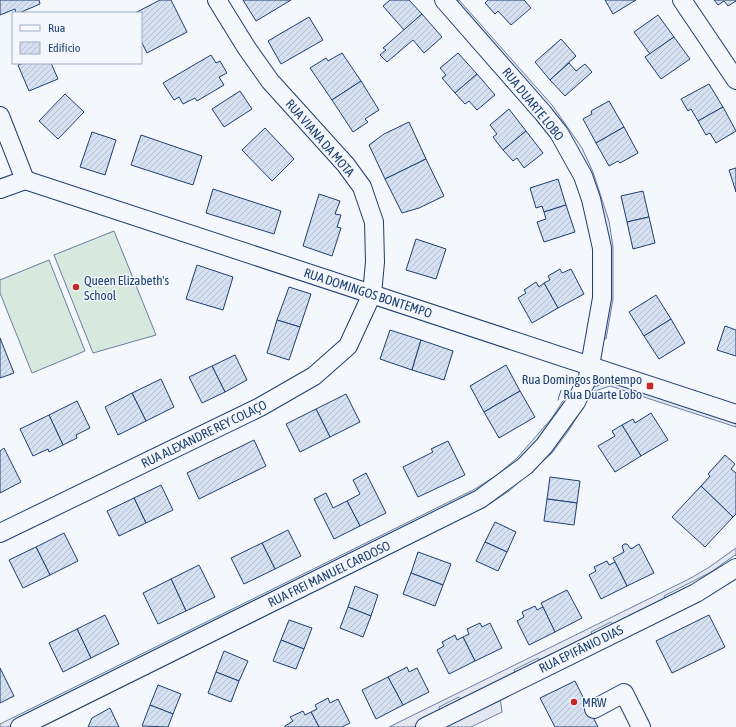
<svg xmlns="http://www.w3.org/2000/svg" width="736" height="727" viewBox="0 0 736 727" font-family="'Asap Condensed',sans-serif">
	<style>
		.pitch { fill: #d7e8df; stroke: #687fa3 }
		.parking { fill: #e3e8f0; stroke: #687fa3 }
		.building { fill: url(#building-hatch); stroke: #1d3f73 }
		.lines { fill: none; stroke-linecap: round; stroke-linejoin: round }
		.street-casing { stroke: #1d3f73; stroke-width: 20 }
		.street { stroke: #f4f7fb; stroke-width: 18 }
		.poi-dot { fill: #c62828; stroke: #f4f7fb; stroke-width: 1.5 }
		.labels { text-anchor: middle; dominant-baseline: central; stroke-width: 3; stroke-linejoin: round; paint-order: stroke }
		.street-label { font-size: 13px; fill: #1d3f73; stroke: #f4f7fb }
		.poi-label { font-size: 13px; fill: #1d3f73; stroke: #f4f7fb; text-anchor: start }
	</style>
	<defs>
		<pattern id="building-hatch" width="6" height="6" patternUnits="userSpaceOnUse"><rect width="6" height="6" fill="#d5e0f0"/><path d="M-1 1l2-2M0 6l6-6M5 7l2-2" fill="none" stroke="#b6c1d1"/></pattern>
	</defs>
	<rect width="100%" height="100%" fill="#f4f7fb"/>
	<g class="pitch">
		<polygon points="114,231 156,335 93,353 54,255"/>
		<polygon points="49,260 85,351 32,373 0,293 0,280"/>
	</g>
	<g class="parking">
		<polygon points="451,0 459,0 552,105 582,148 593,172 609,221 613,247 613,299 606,339 600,337 596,198"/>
		<polygon points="610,381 736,423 736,427 610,386 592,392 569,430 552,453 509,491 485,507 42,727 31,727 483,503 589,389"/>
		<polygon points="566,396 571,399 521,462 453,507 8,727 0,727 0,724 475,489 497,475 517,458 552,418"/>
		<polygon points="736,548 736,556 735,555 711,572 664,596 666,602 614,628 611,622 591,632 593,638 541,664 538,658 514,670 516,676 462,702 459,697 439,707 441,713 413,727 389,727 689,579 708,568"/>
		<polygon points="500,696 502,712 471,727 437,727"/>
	</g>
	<g class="building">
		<polygon points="0,0 39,0 40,4 19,13 16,13 15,9 0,15"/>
		<polygon points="160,0 171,0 187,32 147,53 141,41 141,13 135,13"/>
		<polygon points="243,0 291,0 256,21"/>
		<polygon points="390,0 409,0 422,14 404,30 383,6"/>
		<polygon points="488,0 524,0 531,8 511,25 498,11 495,14 485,3"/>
		<polygon points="605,0 636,0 613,14"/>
		<polygon points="714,0 736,0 736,1 728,6 724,1 718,5"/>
		<polygon points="422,14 442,37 424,53 413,40 387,62 380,55 386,50 383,48"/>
		<polygon points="658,15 674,37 650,54 634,32"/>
		<polygon points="309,17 323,40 281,64 268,41"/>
		<polygon points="674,37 690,59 661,79 645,57"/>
		<polygon points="561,39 576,56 550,80 535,62"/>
		<polygon points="342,53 361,81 332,100 310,68 326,58 328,61"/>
		<polygon points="458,53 477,74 455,93 442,78 446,75 440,68"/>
		<polygon points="211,55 216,63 220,61 227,73 219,77 224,85 197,101 195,98 183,104 179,97 174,100 163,83"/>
		<polygon points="24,63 51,63 58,79 29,91 18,65"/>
		<polygon points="569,63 576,71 585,64 592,72 565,96 550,80"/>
		<polygon points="477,74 495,95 477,110 469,101 465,104 455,93"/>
		<polygon points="361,81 379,110 365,119 368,122 353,132 332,100"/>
		<polygon points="709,84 723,107 698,121 691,109 688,111 681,99"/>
		<polygon points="240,91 252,109 224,127 212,109"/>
		<polygon points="65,94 84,112 58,139 39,121"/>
		<polygon points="609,101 624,127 596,143 583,119 592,114 591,111"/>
		<polygon points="723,107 736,131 716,143 710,133 706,135 698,121"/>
		<polygon points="509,109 526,131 503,150 493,137 497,134 490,125"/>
		<polygon points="409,122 426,159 385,179 369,145 384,134"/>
		<polygon points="624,127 638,153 620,163 618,161 609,166 596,143"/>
		<polygon points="265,128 294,159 272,181 242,150"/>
		<polygon points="526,131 543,153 524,168 517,158 513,161 503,150"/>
		<polygon points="92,132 116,140 105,175 80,167"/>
		<polygon points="141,135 202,156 193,185 131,165"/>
		<polygon points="426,159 444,196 419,208 402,213 385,179"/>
		<polygon points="736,168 736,192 729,170"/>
		<polygon points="558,179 566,205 544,212 542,206 536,208 530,188"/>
		<polygon points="213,189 281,211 274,234 206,213"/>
		<polygon points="643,191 649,217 627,222 621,196"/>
		<polygon points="319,194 340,201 335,214 341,215 337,227 341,228 332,256 303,246"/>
		<polygon points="566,205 575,232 544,242 537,222 546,219 544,212"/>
		<polygon points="649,217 655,243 633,249 627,222"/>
		<polygon points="416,239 446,249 436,279 406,270"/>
		<polygon points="197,265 233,277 223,310 186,299"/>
		<polygon points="560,269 562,273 571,269 584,294 558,308 544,283 550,280 548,276"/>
		<polygon points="536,282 539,287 544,283 558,308 532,323 518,298 526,293 524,290"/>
		<polygon points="289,287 311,294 300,327 277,320"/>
		<polygon points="656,295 671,319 644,336 629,312"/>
		<polygon points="671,319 685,343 659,359 644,336"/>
		<polygon points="277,320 300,327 289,360 267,353"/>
		<polygon points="725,326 736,330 736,356 717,350"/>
		<polygon points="390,330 421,340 412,370 380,359"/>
		<polygon points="0,338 14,373 0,378"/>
		<polygon points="421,340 453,351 444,380 412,370"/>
		<polygon points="235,355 247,380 225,392 212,366"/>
		<polygon points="506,365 520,391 484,412 470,386"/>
		<polygon points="212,366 225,392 202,403 189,377"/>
		<polygon points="161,379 174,407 146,421 132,393"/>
		<polygon points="520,391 535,417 499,438 484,412"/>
		<polygon points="132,393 146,421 118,435 105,407"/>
		<polygon points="346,394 360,422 330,437 316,409"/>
		<polygon points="77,401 90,428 76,435 77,438 63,445 49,415"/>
		<polygon points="316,409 330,437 300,452 286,424"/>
		<polygon points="651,413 668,440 641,456 622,425 633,419 635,423"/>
		<polygon points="49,415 63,445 49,452 48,449 33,456 20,429"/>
		<polygon points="622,425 641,456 615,472 598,446 615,436 612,431"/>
		<polygon points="254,440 266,466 199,499 187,473"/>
		<polygon points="448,441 465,475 418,497 403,467 433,452 431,449"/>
		<polygon points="4,448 21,482 0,493 0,451"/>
		<polygon points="725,455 735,464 731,469 736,473 736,514 733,517 701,486 710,476 708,474"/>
		<polygon points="366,473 386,513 360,526 347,501 360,494 353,480"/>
		<polygon points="550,477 580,481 577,503 547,499"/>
		<polygon points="161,485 173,510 146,523 134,498"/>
		<polygon points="701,486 733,517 705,547 672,517"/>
		<polygon points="326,493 333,508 347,501 360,526 334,539 314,499"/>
		<polygon points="134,498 146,523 119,536 107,511"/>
		<polygon points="547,499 577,503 574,525 544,521"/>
		<polygon points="495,522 516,532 507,552 485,542"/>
		<polygon points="288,530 301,556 275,569 262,543"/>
		<polygon points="64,533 78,561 50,575 36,547"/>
		<polygon points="485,542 507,552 498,571 476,561"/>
		<polygon points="262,543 275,569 244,584 231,558"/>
		<polygon points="624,544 627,544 631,549 639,544 654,573 627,586 613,558 624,552 622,546"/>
		<polygon points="36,547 50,575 23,588 9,560"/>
		<polygon points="418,552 451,564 443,585 411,573"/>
		<polygon points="607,561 609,565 615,562 627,586 601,599 589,575 596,571 594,567"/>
		<polygon points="199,565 215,597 186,611 171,579"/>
		<polygon points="411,573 443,585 435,606 403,594"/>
		<polygon points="171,579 186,611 158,624 143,593"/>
		<polygon points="355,586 378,595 371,616 348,607"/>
		<polygon points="567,590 582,618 555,632 541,603"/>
		<polygon points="535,606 537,610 543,607 555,632 529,645 517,621 524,617 522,612"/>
		<polygon points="348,607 371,616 363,637 340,628"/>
		<polygon points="105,615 119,644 91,658 77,629"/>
		<polygon points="709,615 725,647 672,673 656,641"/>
		<polygon points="289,620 312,628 304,649 281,640"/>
		<polygon points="480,623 482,627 490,623 502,648 475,661 463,637 469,634 467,629"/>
		<polygon points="77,629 91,658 63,672 49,643"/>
		<polygon points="455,635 457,640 463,637 475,661 449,674 437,650 444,646 442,642"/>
		<polygon points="281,640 304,649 296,669 273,661"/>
		<polygon points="224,651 248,661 239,681 216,672"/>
		<polygon points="407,667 409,672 417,668 429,692 403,705 388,677"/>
		<polygon points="0,668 14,696 0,703"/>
		<polygon points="216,672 239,681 231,702 208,693"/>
		<polygon points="388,677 403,705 376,719 362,690"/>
		<polygon points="575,681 598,727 555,727 540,698"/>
		<polygon points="158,685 181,694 173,714 150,705"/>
		<polygon points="328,698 330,703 338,699 350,723 342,727 319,727 311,712 317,709 315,705"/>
		<polygon points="150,705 173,714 168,727 142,726"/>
		<polygon points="110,708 119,727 88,727 92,718"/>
		<polygon points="303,711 305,715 311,712 319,727 285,727 285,726 293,721 290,717"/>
	</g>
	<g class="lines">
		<g class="street-casing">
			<g id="street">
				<polyline points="682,0 736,80"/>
				<polyline points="0,116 25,180"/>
				<polyline points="0,189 25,180 736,414"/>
				<polyline points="0,533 260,407 314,376 348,346 372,294 375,262 374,222 362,187 346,165 270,81 246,47 217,0"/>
				<polyline points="594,709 624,693 641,727"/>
				<polyline points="20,727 480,499 525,466 544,446 576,402 588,377 602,298 602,248 591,199 583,176 559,133 543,113 444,0"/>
				<polyline points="425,727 696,593 736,568"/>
			</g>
		</g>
		<use href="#street" class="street"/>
	</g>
	<g class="poi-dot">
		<circle cx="76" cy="287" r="4"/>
		<rect x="646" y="382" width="8" height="8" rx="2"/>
		<circle cx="574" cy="702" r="4"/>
	</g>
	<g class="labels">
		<g class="street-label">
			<text transform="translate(533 104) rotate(51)">RUA DUARTE LOBO</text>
			<text transform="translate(320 138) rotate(49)">RUA VIANA DA MOTA</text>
			<text transform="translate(368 293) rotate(18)">RUA DOMINGOS BONTEMPO</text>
			<text transform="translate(204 434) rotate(-26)">RUA ALEXANDRE REY COLAÇO</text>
			<text transform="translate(329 574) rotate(-26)">RUA FREI MANUEL CARDOSO</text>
			<text transform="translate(581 649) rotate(-26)">RUA EPIFÂNIO DIAS</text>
		</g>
		<g class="poi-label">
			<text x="84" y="280">Queen Elizabeth's<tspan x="84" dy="15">School</tspan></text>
			<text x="642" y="379" text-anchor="end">Rua Domingos Bontempo<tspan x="642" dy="15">/ Rua Duarte Lobo</tspan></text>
			<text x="582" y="702">MRW</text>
		</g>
	</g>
	<rect x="12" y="12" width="130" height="52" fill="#f4f7fb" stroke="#9eadc5"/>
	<rect x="20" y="25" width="20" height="6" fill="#f4f7fb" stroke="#9eadc5"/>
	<text x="48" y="32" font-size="12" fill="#1d3f73">Rua</text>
	<rect x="20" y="42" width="20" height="12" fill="url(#building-hatch)" stroke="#9eadc5"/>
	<text x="48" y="52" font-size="12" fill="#1d3f73">Edifício</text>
</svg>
